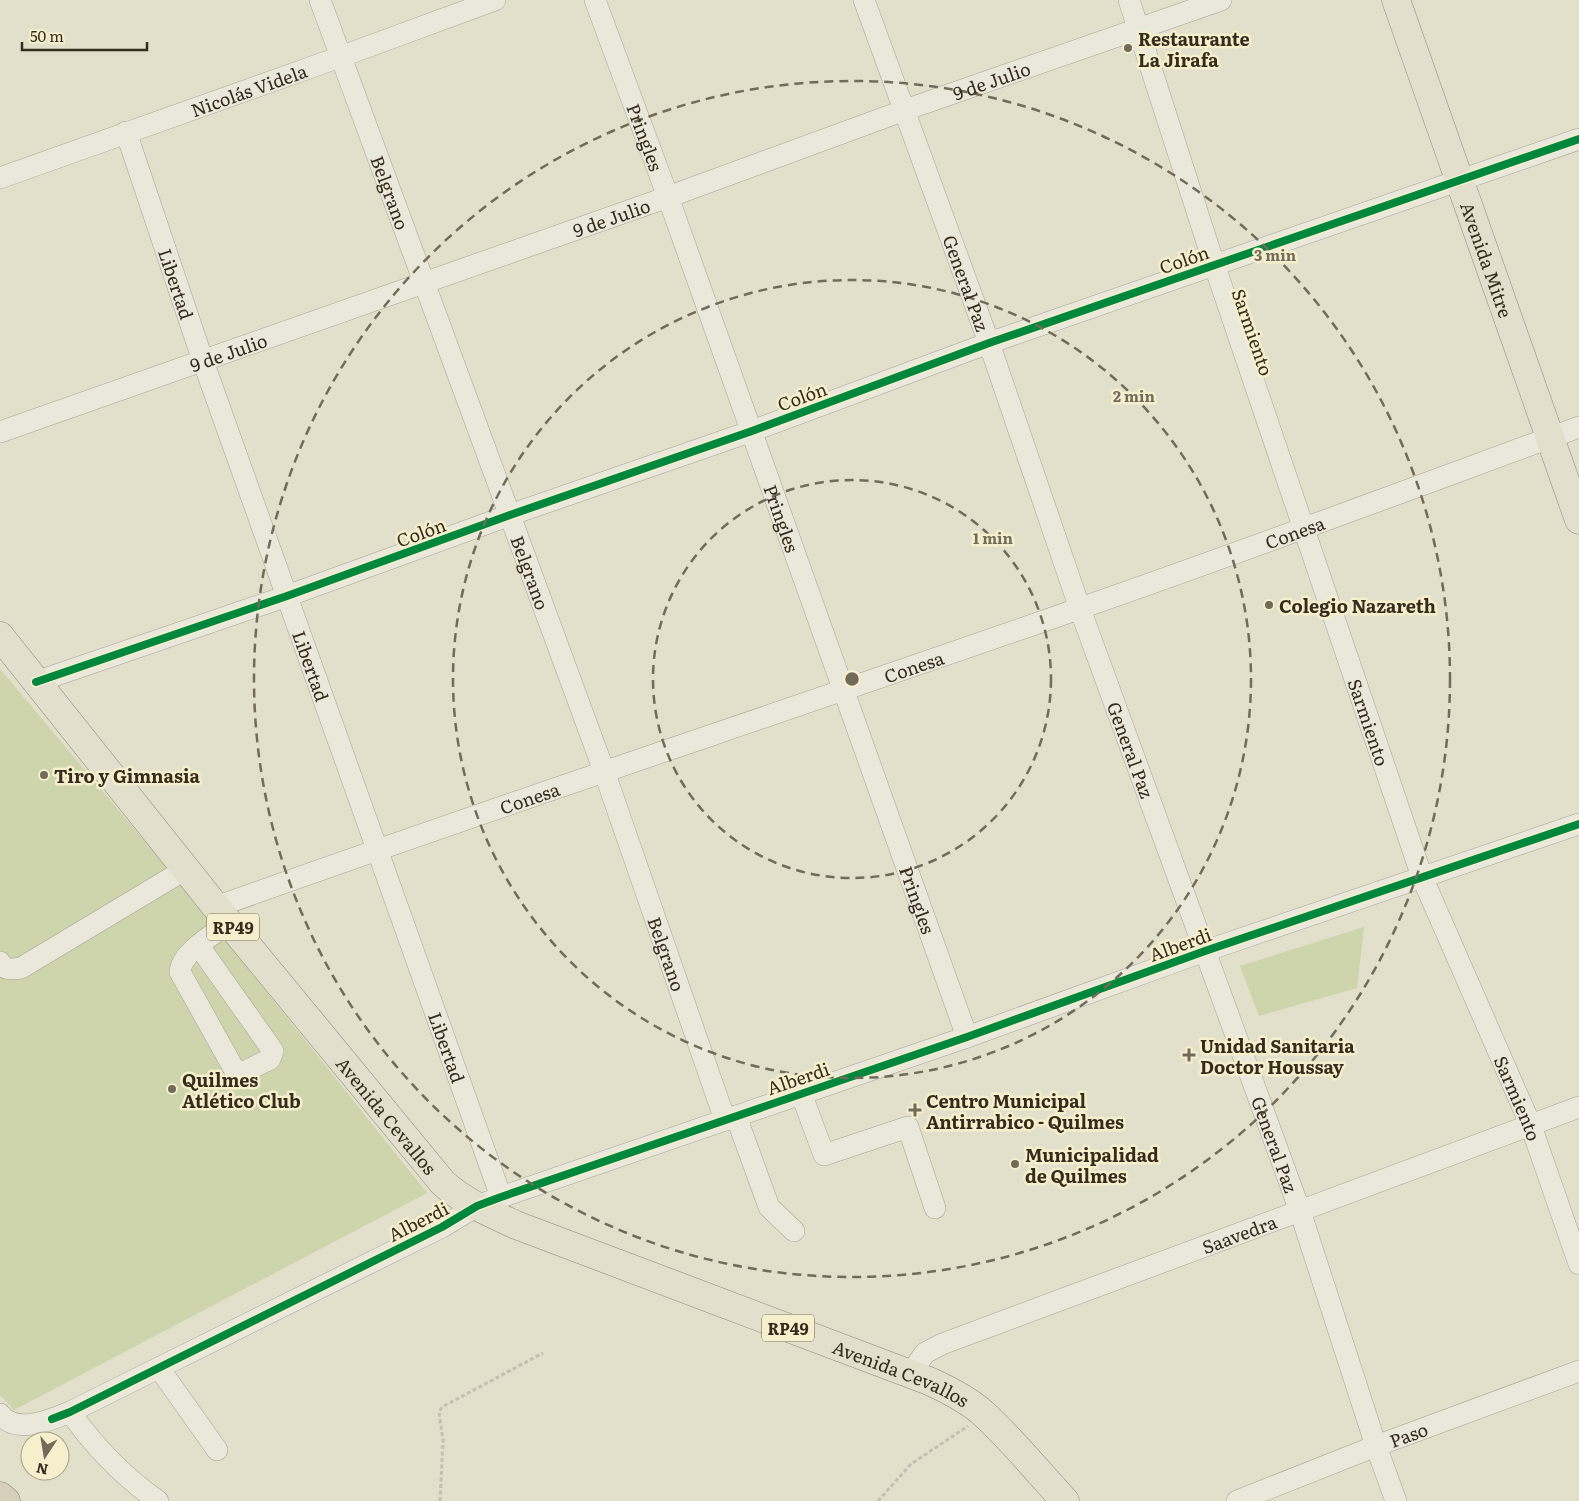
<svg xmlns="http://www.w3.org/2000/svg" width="1579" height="1501" viewBox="0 0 1579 1501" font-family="Literata,serif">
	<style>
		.green { fill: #ced4ac }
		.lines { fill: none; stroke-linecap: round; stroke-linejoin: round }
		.minor-casing { stroke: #a7a394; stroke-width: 22 }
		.major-casing { stroke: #8c887a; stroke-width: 29 }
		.highway-casing { stroke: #8c887a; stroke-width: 29 }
		.path { stroke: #c3c0b2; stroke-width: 3; stroke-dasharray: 4 2.5; stroke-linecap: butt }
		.minor { stroke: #eae8db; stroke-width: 21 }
		.major { stroke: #e2dfcd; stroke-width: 28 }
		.highway { stroke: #d6d0bb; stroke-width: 28 }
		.cycleway-casing { stroke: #f5efce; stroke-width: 11 }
		.cycleway { stroke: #00873e; stroke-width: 8 }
		.ring { fill: none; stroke: #726b59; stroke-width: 2.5; stroke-dasharray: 9 6 }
		.poi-dot { fill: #726b59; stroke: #f5efce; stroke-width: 2 }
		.labels { text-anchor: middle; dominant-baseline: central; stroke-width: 5; stroke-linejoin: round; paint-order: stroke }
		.shield { fill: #f5efce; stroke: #6f6651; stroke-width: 1 }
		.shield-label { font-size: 16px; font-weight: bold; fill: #352c1c }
		.poi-label { font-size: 18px; font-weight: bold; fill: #352c1c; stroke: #f5efce; text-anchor: start }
		.street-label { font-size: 18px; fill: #352c1c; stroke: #f5efce }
		.centre { fill: #726b59; stroke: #f5efce; stroke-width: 2.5 }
		.ring-label { font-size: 15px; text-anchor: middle; font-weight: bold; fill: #726b59; stroke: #f5efce; stroke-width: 5; stroke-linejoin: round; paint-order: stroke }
	</style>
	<rect width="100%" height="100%" fill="#e2dfca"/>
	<g class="green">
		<polygon points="0,669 178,881 427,1193 14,1410 0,1395"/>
		<polygon points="1364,927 1357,988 1259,1016 1240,966"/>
	</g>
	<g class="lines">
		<g class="minor-casing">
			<g id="minor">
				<path id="s1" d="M320 0 604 771 725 1120"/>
				<path id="s2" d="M595 0 668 197 967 1037"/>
				<path id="s3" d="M864 0 989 343 1080 609 1300 1211 1376 1446 1396 1501"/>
				<path id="s4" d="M1129 0 1214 264 1422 877 1531 1126 1579 1264"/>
				<path id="s5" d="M126 132 203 361 501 1197"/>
				<path id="s6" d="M0 178 340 57 495 0"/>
				<path id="s7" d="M0 432 668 197 905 110 1221 0"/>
				<polyline points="36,682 287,596 510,515 752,431 989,343 1579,139"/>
				<path id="s8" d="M216 907C503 804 793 709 1081 608 1248 550 1413 488 1579 427"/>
				<path d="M199 946 273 1051 270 1059 248 1070 243 1072 234 1069 180 972C181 952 215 934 230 922"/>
				<path d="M0 962C4 971 13 969 21 968L186 869"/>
				<polyline points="801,1093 824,1155 908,1127 935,1208"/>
				<polyline points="736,1116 769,1207 794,1231"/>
				<polyline points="159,1368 217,1450"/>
				<path id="s9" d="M910 1374 925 1353 942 1344 1579 1107"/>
				<path d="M70 1412C94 1446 124 1477 158 1501"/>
				<path d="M0 1414C16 1435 51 1420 70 1412L442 1227 477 1206 501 1197 967 1037 1205 951 1579 824"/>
				<path id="s10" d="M1237 1501 1376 1446 1579 1371"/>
			</g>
		</g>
		<g class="major-casing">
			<g id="major">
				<path id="s11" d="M1396 0 1579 520"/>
				<path id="s12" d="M0 636 216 907 443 1183C464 1202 490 1213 516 1225L929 1381C949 1390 969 1400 985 1415 1014 1442 1039 1473 1065 1501"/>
			</g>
		</g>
		<g class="highway-casing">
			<polyline id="highway" points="0,1496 6,1501"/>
		</g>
		<g class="path">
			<polyline points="440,1501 443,1441 439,1412 442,1407 543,1353"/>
			<polyline points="878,1501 911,1464 968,1426"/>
		</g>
		<use href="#minor" class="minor"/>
		<use href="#major" class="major"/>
		<use href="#highway" class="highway"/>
		<g class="cycleway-casing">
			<g id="cycleway">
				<polyline points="36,682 287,596 510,515 752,431 989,343 1579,139"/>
				<polyline points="52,1419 70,1412 442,1227 477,1206 501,1197 967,1037 1205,951 1579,824"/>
			</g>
		</g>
		<use href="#cycleway" class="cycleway"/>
	</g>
	<g class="ring">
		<circle cx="852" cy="679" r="199"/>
		<circle cx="852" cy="679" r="399"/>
		<circle cx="852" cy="679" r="598"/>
	</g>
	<g class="poi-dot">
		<circle cx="1128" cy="48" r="5"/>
		<circle cx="1269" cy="605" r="5"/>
		<circle cx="44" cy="775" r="5"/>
		<path d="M1186.5 1047.5h5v5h5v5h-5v5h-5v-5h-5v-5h5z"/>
		<circle cx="172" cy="1089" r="5"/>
		<path d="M912.5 1102.5h5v5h5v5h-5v5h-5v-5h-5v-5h5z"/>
		<circle cx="1015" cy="1164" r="5"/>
	</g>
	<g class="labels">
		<g class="shield">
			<rect x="207" y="913.5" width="52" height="27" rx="4"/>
			<rect x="762" y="1314.5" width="52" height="27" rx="4"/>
		</g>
		<g class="shield-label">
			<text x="233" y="927">RP49</text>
			<text x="788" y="1328">RP49</text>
		</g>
		<g class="poi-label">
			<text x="1138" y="38">Restaurante<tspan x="1138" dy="21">La Jirafa</tspan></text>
			<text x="1279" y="605">Colegio Nazareth</text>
			<text x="54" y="775">Tiro y Gimnasia</text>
			<text x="1200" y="1045">Unidad Sanitaria<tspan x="1200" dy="21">Doctor Houssay</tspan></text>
			<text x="182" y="1079">Quilmes<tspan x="182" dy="21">Atlético Club</tspan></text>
			<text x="926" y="1100">Centro Municipal<tspan x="926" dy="21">Antirrabico - Quilmes</tspan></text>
			<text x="1025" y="1154">Municipalidad<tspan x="1025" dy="21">de Quilmes</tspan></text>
		</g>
		<g class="street-label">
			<text stroke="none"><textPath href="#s7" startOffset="1052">9 de Julio</textPath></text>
			<text stroke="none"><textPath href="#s6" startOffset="264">Nicolás Videla</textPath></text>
			<text stroke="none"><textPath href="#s2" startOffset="146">Pringles</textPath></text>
			<text stroke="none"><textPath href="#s1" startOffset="205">Belgrano</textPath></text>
			<text stroke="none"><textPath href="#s7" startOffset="648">9 de Julio</textPath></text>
			<text transform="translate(1184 259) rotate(-19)">Colón</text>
			<text stroke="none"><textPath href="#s11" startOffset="275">Avenida Mitre</textPath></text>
			<text stroke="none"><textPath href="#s5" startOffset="160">Libertad</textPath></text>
			<text stroke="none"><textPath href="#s3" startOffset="301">General Paz</textPath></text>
			<text transform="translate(1253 332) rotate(71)">Sarmiento</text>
			<text stroke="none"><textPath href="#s7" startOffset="242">9 de Julio</textPath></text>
			<text transform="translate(802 396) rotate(-20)">Colón</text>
			<text stroke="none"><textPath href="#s2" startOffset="551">Pringles</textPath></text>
			<text transform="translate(421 532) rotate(-20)">Colón</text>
			<text stroke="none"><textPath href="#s8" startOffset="1142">Conesa</textPath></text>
			<text stroke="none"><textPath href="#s1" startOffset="610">Belgrano</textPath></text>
			<text stroke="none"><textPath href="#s5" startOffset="565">Libertad</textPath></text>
			<text stroke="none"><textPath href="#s8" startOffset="738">Conesa</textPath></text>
			<text stroke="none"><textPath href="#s4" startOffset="761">Sarmiento</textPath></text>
			<text stroke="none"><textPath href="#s3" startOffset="796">General Paz</textPath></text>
			<text stroke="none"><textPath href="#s8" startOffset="332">Conesa</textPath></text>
			<text stroke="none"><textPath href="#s2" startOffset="956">Pringles</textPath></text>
			<text transform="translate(1180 944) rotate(-20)">Alberdi</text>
			<text stroke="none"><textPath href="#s1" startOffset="1015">Belgrano</textPath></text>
			<text stroke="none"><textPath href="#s5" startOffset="970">Libertad</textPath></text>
			<text transform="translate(798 1078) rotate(-19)">Alberdi</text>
			<text stroke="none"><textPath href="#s4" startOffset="1166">Sarmiento</textPath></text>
			<text stroke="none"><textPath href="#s12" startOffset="616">Avenida Cevallos</textPath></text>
			<text stroke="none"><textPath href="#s3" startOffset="1216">General Paz</textPath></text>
			<text transform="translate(418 1221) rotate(-27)">Alberdi</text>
			<text stroke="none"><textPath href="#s9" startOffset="362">Saavedra</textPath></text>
			<text stroke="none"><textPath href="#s12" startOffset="1201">Avenida Cevallos</textPath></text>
			<text stroke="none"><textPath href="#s10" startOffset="184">Paso</textPath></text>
		</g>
	</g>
	<circle cx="852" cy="679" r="8" class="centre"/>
	<g class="ring-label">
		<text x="1275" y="261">3 min</text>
		<text x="1134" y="402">2 min</text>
		<text x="993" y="544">1 min</text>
	</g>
	<g transform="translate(45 1456) rotate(192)"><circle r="24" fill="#f5efce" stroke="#a8a187"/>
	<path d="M0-4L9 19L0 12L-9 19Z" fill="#726b59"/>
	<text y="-8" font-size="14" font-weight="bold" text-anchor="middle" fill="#352c1c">N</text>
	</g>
	<path d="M22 42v8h125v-8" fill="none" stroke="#352c1c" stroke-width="2.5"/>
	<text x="30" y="42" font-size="15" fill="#352c1c" stroke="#f5efce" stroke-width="4" paint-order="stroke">50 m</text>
</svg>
